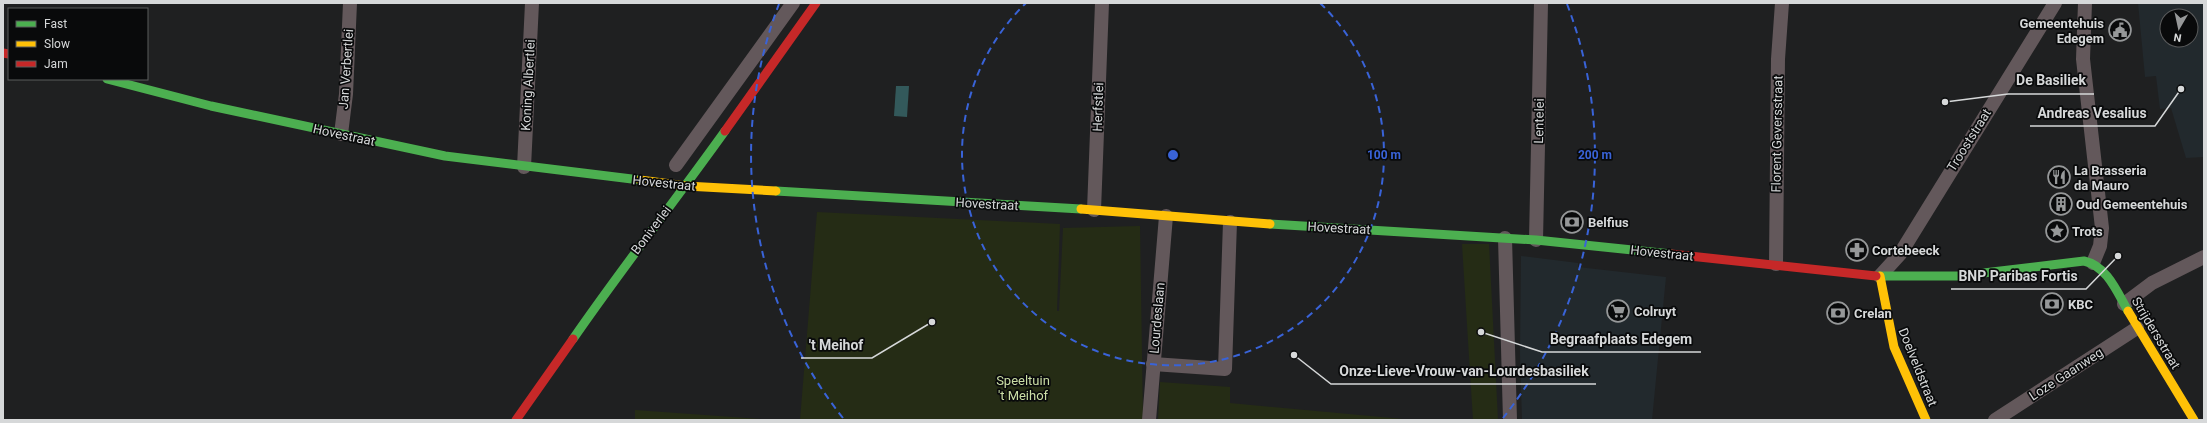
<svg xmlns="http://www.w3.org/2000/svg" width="2207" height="423" viewBox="0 0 2207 423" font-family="Roboto,sans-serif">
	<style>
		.built { fill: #22292d; fill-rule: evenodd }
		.green { fill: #252c15 }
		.water { fill: #33595b }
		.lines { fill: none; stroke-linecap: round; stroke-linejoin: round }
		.street { stroke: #63585b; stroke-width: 14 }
		.fast { stroke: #4caf50; stroke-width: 9 }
		.slow { stroke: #ffc107; stroke-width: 9 }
		.jam { stroke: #c62828; stroke-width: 9 }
		.ring { fill: none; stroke: #3963d8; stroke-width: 2; stroke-dasharray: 7 5 }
		.labels { text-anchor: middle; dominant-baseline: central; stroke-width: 3.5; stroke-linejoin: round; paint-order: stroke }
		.poi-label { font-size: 13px; font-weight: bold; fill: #d6d8d9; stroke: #090a0b; text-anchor: start }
		.street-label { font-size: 13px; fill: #d6d8d9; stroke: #090a0b }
		.park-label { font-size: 13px; fill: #cbdea6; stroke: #090a0b }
		.centre { fill: #3963d8; stroke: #090a0b; stroke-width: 2 }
		.ring-label { font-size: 12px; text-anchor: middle; font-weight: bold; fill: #3963d8; stroke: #090a0b; stroke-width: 3.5; stroke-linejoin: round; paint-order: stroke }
		.leader { fill: none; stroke: #d6d8d9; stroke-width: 1.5 }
		.callout-dot { fill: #d6d8d9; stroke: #090a0b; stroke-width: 1.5 }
		.callout-label { font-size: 14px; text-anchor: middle; font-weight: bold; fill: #d6d8d9; stroke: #090a0b; stroke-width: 3.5; stroke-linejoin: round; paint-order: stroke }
	</style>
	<rect width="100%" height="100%" fill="#1f2021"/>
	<g class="built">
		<path d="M2138 3H2204V157L2186 158 2171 108 2160 109 2156 76 2145 77ZM2167 16H2191V40H2167Z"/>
		<polygon points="1521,256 1578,263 1578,267 1666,277 1652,420 1522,420 1520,354"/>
	</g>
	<g class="green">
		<polygon points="817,212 1060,224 1057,311 1059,311 1063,228 1140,226 1143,420 800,420"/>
		<polygon points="1462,244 1489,244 1498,420 1473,420"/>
		<polygon points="1160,382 1230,387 1230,403 1414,420 1158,420"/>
		<polygon points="635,410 774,420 635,420"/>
	</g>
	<polygon class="water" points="896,86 909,86 907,117 894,116"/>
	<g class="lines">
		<g class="street">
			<polyline points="2085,3 2083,59 2102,228 2100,246 2093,263"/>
			<polyline points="341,134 346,94 350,3"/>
			<polyline points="676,165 793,3"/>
			<polyline points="524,167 532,3"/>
			<polyline points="1094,210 1102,3"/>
			<polyline points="1505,238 1510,420"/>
			<polyline points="1536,240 1541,3"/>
			<polyline points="1776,264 1778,59 1782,3"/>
			<polyline points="1880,276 1900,254 2055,3"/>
			<polyline points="2124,304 2152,283 2204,257"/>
			<polyline points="1153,364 1225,369 1230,222"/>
			<polyline points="1149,420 1166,216"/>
			<polyline points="1995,420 2137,328"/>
		</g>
		<g class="fast">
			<polyline points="107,79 211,106 445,156 640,180"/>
			<polyline points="776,191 1081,209"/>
			<polyline points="1270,224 1536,240 1671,254"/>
			<path d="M1876 276H1958L2084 261C2107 266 2117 292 2128 311"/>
			<path d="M573 339C622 268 675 201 725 131"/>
		</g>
		<g class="slow">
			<polyline points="640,180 686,186 776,191"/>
			<polyline points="1081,209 1270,224"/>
			<polyline points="1880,276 1894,347 1926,420"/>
			<polyline points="2128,311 2194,420"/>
		</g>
		<g class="jam">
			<polyline points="3,53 9,54"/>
			<polyline points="725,131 816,3"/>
			<polyline points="1671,254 1876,276"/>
			<polyline points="516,420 573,339"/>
		</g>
	</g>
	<g class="ring">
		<path d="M1320 3A211 211 0 1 1 1026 3"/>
		<path d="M843 418A422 422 0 0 1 779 4M1567 4A422 422 0 0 1 1503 418"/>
	</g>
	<defs>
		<g id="civic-ring" transform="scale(1.15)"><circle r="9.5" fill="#090a0b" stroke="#969899" stroke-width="1.5"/><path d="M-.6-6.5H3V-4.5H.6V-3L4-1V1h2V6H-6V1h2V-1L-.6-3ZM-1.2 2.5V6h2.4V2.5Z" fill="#969899"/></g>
		<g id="restaurant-ring" transform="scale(1.15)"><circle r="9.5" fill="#090a0b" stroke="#969899" stroke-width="1.5"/><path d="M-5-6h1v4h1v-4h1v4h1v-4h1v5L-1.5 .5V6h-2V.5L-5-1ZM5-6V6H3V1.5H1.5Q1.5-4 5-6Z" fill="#969899"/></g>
		<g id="building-ring" transform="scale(1.15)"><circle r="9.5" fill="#090a0b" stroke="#969899" stroke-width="1.5"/><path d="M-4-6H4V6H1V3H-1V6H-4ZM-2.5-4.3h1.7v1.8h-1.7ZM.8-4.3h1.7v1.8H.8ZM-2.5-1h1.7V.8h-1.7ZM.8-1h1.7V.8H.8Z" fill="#969899"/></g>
		<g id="bank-ring" transform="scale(1.15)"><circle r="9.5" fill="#090a0b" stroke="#969899" stroke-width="1.5"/><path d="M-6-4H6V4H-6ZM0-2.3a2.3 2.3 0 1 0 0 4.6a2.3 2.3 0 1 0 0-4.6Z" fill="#969899"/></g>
		<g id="sight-ring" transform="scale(1.15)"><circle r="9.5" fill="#090a0b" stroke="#969899" stroke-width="1.5"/><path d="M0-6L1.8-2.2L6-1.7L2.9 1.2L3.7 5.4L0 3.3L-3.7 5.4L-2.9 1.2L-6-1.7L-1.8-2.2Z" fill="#969899"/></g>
		<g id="pharmacy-ring" transform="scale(1.15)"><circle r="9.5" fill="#090a0b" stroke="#969899" stroke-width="1.5"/><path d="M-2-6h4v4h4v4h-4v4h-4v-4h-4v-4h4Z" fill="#969899"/></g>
		<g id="supermarket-ring" transform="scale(1.15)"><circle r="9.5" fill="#090a0b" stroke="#969899" stroke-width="1.5"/><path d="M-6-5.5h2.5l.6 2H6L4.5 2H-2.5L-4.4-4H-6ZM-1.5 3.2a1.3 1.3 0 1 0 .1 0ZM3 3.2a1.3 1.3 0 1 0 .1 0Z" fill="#969899"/></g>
	</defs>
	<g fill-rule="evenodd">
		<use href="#civic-ring" x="2120" y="30"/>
		<use href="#restaurant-ring" x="2059" y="177"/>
		<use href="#building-ring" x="2061" y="204"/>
		<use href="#bank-ring" x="1572" y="222"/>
		<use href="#sight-ring" x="2057" y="231"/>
		<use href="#pharmacy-ring" x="1857" y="250"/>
		<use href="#bank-ring" x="2052" y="304"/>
		<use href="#supermarket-ring" x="1618" y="311"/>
		<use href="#bank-ring" x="1838" y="313"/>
	</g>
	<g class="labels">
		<g class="poi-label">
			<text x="2104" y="23" text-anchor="end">Gemeentehuis<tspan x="2104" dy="15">Edegem</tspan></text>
			<text x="2074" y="170">La Brasseria<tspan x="2074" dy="15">da Mauro</tspan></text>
			<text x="2076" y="204">Oud Gemeentehuis</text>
			<text x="1588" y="222">Belfius</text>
			<text x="2072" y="231">Trots</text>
			<text x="1872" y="250">Cortebeeck</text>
			<text x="2068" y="304">KBC</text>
			<text x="1634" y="311">Colruyt</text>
			<text x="1854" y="313">Crelan</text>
		</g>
		<g class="street-label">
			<text transform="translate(346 69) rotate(-86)">Jan Verbertlei</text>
			<text transform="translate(528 85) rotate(-87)">Koning Albertlei</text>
			<text transform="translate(1098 107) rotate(-88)">Herfstlei</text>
			<text transform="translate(1539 121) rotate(-89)">Lentelei</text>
			<text transform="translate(1777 134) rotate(-89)">Florent Geversstraat</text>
			<text transform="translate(344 135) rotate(12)">Hovestraat</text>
			<text transform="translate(1969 140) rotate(-58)">Trooststraat</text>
			<text transform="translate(664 183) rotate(6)">Hovestraat</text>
			<text transform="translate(987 204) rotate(3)">Hovestraat</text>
			<text transform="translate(1339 228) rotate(3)">Hovestraat</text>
			<text transform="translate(651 230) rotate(-53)">Boniverlei</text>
			<text transform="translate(1662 253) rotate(6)">Hovestraat</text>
			<text transform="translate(1157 318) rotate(-85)">Lourdeslaan</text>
			<text transform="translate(2156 333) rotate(59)">Strijdersstraat</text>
			<text transform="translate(1918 367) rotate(68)">Doelveldstraat</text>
			<text transform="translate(2066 374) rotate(-33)">Loze Gaanweg</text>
		</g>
		<g class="park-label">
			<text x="1023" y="380">Speeltuin<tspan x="1023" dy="15">'t Meihof</tspan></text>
		</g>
	</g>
	<circle cx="1173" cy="155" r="6" class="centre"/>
	<g class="ring-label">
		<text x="1384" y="159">100 m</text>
		<text x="1595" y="159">200 m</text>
	</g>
	<path class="leader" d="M1945 102L2008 94H2094M2181 89L2155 126H2030M2118 256L2086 289H1951M1481 332L1542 352H1701M932 322L872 358H801M1294 355L1331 384H1596"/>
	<g class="callout-dot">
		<circle cx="1945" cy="102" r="4"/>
		<circle cx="2181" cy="89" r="4"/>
		<circle cx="2118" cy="256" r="4"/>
		<circle cx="1481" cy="332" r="4"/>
		<circle cx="932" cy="322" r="4"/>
		<circle cx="1294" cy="355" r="4"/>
	</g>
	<g class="callout-label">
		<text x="2051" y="85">De Basiliek</text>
		<text x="2092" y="118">Andreas Vesalius</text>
		<text x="2018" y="281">BNP Paribas Fortis</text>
		<text x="1621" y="344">Begraafplaats Edegem</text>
		<text x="836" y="350">'t Meihof</text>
		<text x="1464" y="376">Onze-Lieve-Vrouw-van-Lourdesbasiliek</text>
	</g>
	<rect width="2207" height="423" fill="none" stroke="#d6d8d9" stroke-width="8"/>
	<rect x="8" y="8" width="140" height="72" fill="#090a0b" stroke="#5b5c5d"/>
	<rect x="16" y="21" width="20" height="6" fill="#4caf50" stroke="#5b5c5d"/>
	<text x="44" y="28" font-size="12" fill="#d6d8d9">Fast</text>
	<rect x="16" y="41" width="20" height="6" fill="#ffc107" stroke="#5b5c5d"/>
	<text x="44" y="48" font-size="12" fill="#d6d8d9">Slow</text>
	<rect x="16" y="61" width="20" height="6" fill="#c62828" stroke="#5b5c5d"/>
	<text x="44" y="68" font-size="12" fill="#d6d8d9">Jam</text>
	<g transform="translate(2179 28) rotate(189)"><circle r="19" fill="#090a0b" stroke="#5b5c5d"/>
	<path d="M0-3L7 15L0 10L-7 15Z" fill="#969899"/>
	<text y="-6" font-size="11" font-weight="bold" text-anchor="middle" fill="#d6d8d9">N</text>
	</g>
</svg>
